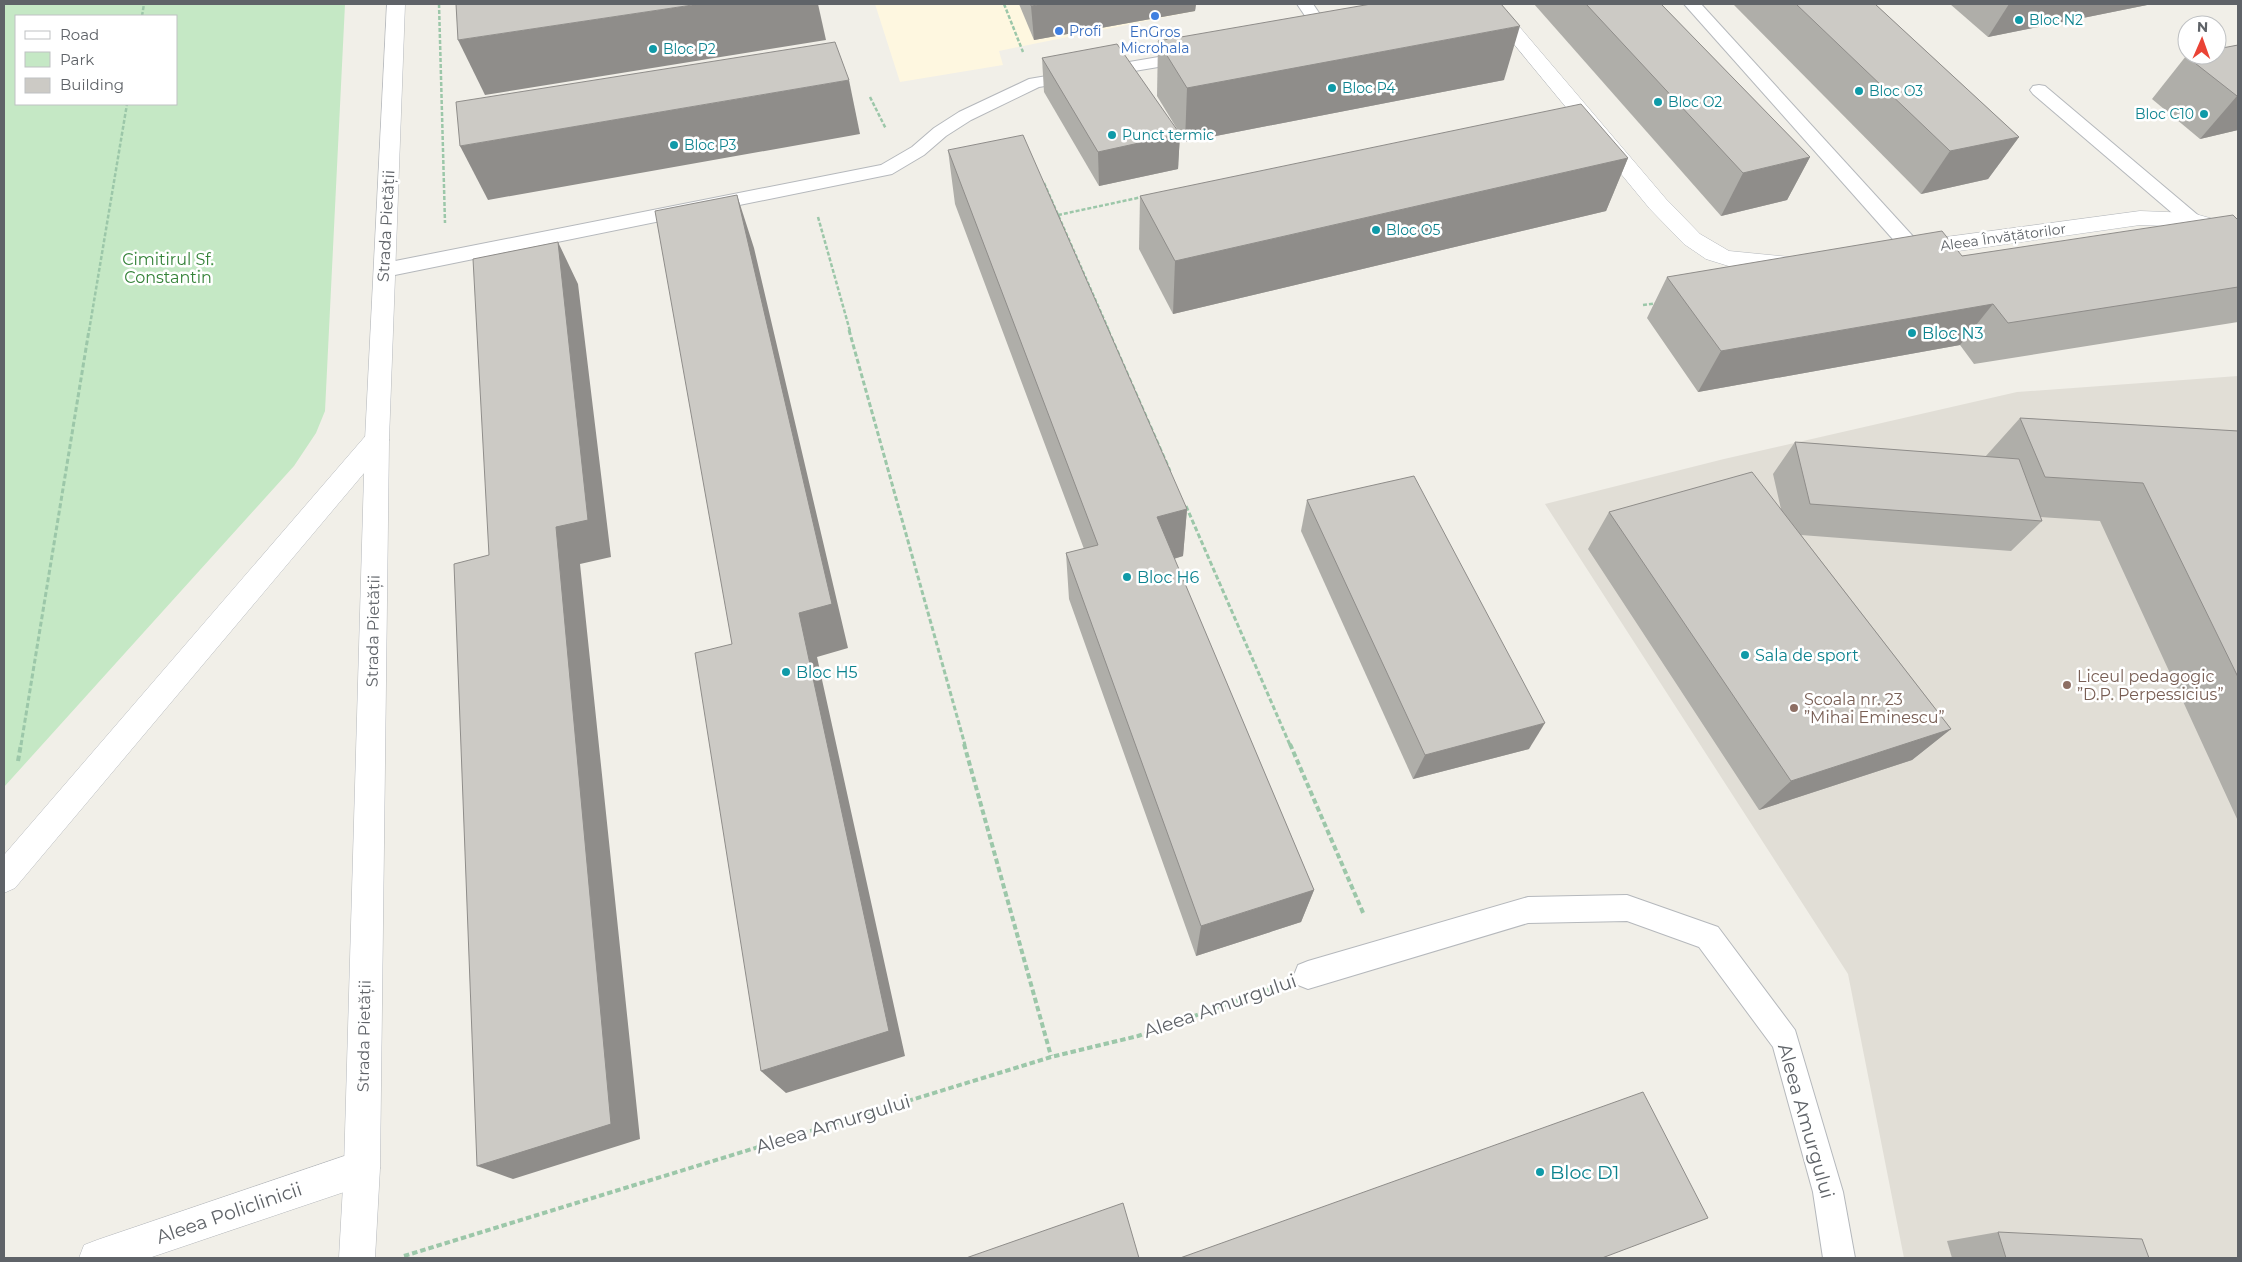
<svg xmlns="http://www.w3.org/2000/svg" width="2242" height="1262" viewBox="0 0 2242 1262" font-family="Montserrat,sans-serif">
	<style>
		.commercial { fill: #fef7e0 }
		.education { fill: #e1ded6 }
		.green { fill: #c5e8c5; fill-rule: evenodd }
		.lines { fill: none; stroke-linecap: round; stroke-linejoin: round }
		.service-casing { stroke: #b5b8bc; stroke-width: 2 }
		.minor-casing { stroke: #b5b8bc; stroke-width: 1 }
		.tertiary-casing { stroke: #b5b8bc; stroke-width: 1 }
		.path-far2 { stroke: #9cc7a9; stroke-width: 2.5; stroke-dasharray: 4 2; stroke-linecap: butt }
		.path-far1 { stroke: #9cc7a9; stroke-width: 3; stroke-dasharray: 5 2.5; stroke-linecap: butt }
		.path { stroke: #9cc7a9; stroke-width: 4; stroke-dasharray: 5.5 3; stroke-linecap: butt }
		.service { fill: #fff; fill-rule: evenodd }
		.minor { fill: #fff; fill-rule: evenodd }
		.tertiary { fill: #fff; fill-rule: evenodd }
		.wall { fill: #afaea9 }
		.shaded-wall { fill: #8f8d8a }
		.building { fill: #cccac5; stroke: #8f8d8a }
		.shop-dot { fill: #3f7fe0; stroke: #fff; stroke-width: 2 }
		.culture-dot { fill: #0f9aa8; stroke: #fff; stroke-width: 2 }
		.education-dot { fill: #8d6e63; stroke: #fff; stroke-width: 2 }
		.labels { text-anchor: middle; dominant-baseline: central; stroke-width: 5; stroke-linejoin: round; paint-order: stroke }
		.far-culture-label { font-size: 14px; fill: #0d838f; stroke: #fff; text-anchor: start }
		.far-shop-label { font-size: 14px; fill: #366cbe; stroke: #fff; text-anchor: start }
		.far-street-label { font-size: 14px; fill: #5f6368; stroke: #fff }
		.street-label { font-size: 16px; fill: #5f6368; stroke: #fff }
		.park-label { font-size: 16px; fill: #348238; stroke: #fff }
		.culture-label { font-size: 16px; fill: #0d838f; stroke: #fff; text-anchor: start }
		.education-label { font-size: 16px; fill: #785e54; stroke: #fff; text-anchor: start }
		.near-street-label { font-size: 19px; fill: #5f6368; stroke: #fff }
		.near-culture-label { font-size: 19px; fill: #0d838f; stroke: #fff; text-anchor: start }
	</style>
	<rect width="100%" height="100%" fill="#f1efe8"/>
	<polygon class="commercial" points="875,4 1191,4 1195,11 999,51 1003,65 900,82"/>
	<polygon class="education" points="2238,376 2238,1258 1904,1258 1848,974 1545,504 1724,459 2017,392"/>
	<path class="green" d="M4 4H345L325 411 316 433 294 466 4 787ZM16 16H176V104H16Z"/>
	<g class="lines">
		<g class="service-casing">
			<g id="service">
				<polygon points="1297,4 1313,4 1334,35 1332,38 1320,38"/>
				<polygon points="1684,4 1701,4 1920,244 1923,249 1920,254 1913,256 1906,254"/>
				<polygon points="1188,52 1194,53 1196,57 1194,61 1039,87 971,120 946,136 924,155 892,174 385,277 378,275 375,270 378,265 385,263 881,165 912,147 934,128 959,112 1029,79"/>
				<polygon points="2039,85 2045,86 2199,216 2201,220 2199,224 2192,226 2185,224 2033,94 2030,90 2033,86"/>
				<polygon points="1627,895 1718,927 1795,1030 1843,1192 1855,1258 1823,1258 1813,1192 1773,1047 1699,947 1627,921 1528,923 1308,989 1298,985 1294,975 1298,965 1308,961 1528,897"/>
			</g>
		</g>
		<g class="minor-casing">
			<g id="minor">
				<polygon points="1481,4 1500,4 1666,199 1700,234 1729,251 1800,258 1803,263 1800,268 1771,271 1735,268 1706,259 1684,244 1650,209"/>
				<polygon points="2140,211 2192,213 2238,226 2238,240 2192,227 2140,225 1916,257 1908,254 1905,249 1908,244 1916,241"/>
				<polygon points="377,431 386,433 389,440 386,447 15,888 4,893 4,855 368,433"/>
				<polygon points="362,1150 374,1156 380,1168 374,1180 362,1186 149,1258 79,1258 84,1245 97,1240"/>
			</g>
		</g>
		<g class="tertiary-casing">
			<polygon id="tertiary" points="387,4 405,4 389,440 380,1168 375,1258 339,1258 344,1168 365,440"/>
		</g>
		<g class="path-far2">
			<polyline points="439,4 445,223"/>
			<polyline points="1004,4 1023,52"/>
			<polyline points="142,16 144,4"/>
			<polyline points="870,97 886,129"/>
			<polyline points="1044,183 1109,331"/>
			<polyline points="1058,215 1142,197"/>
			<polyline points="818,217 850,331"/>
			<polyline points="1643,305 1658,303"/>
			<polyline points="89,331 127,104"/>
		</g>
		<g class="path-far1">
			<polyline points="849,330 965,745"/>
			<polyline points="1108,330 1170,471"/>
			<polyline points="1186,506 1290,745"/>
			<polyline points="21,745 89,330"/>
		</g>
		<g class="path">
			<polyline points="964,744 1051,1056"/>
			<polyline points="1290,744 1364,915"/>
			<polyline points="18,761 21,744"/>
			<polyline points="404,1256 1051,1057 1138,1036 1270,989"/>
		</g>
		<use href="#service" class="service"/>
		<use href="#minor" class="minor"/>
		<use href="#tertiary" class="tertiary"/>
	</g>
	<g class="wall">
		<polygon points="1019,4 1196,4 1195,11 1034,40"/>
		<polygon points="1534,4 1661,4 1810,157 1787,200 1721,216"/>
		<polygon points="1733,4 1875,4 2019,137 1988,179 1921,194"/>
		<polygon points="1950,4 2152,4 1988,37"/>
		<polygon points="1158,41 1504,80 1185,142 1157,96"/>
		<polygon points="2238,45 2238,130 2200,139 2152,99 2186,56"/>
		<polygon points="1042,58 1180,134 1178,169 1099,186 1044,92"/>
		<polygon points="948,150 1187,509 1183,556 1174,559 1314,890 1301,922 1196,956 1069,599 1066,553 1084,549 955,204"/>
		<polygon points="1628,158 1606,211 1173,314 1139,249 1140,196"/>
		<polygon points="2238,220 2238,322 1974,364 1960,345 1698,392 1647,318 1667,277 1962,256"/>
		<polygon points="2020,418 2238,431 2238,821 2100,521 2040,517 2042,521 2011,551 1801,535 1951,729 1912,760 1759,810 1588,549 1609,512 1781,509 1773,474 1795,442 1985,457"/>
		<polygon points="1307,500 1529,749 1413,779 1301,531"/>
		<polygon points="1998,1232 2149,1258 1952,1258 1947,1241"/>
	</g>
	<g class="shaded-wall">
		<polygon points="699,4 818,4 826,40 485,95 458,40"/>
		<polygon points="1044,4 1196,4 1195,11 1034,40 1031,6"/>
		<polygon points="2009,4 2152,4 1988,37"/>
		<polygon points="1520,26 1504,80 1185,142 1187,88"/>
		<polygon points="849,80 860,134 488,200 460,146"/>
		<polygon points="2238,95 2238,130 2200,139 2237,96"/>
		<polygon points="1180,134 1178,169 1099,186 1098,152"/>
		<polygon points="2019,137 1988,179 1921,194 1950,151"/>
		<polygon points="1810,157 1787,200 1721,216 1743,173"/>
		<polygon points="1628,158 1606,211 1173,314 1175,261"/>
		<polygon points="737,195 754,248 848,648 817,657 905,1056 786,1093 761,1071 799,613"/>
		<polygon points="558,242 578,284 611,557 580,564 640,1139 513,1179 477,1166"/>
		<polygon points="1993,304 1960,345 1698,392 1721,351"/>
		<polygon points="1187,509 1183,556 1155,564 1157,517"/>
		<polygon points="1545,723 1529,749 1413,779 1425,755"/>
		<polygon points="1951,729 1912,760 1759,810 1791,781"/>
		<polygon points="1314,890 1301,922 1196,956 1201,926"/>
	</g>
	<g class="building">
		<polygon points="456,4 699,4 458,40"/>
		<polygon points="1031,4 1044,4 1031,6"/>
		<polygon points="1371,4 1501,4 1520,26 1187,88 1158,41"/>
		<polygon points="1586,4 1661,4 1810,157 1743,173"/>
		<polygon points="1796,4 1875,4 2019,137 1950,151"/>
		<polygon points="835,42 849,80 460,146 456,102"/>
		<polygon points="1117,44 1180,134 1098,152 1042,58"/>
		<polygon points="2238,45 2238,95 2237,96 2186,56 2191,55 2217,55 2217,49"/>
		<polygon points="1581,104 1628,158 1175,261 1140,196"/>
		<polygon points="1023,135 1187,509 1157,517 1314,890 1201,926 1066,553 1098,545 948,150"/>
		<polygon points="737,195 832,604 799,613 889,1031 761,1071 695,653 732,644 655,211"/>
		<polygon points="2233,215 2238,220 2238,287 2008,323 1993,304 1721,351 1667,277 1942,231 1962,256"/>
		<polygon points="558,242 588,520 556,527 611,1124 477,1166 454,564 489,555 473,259"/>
		<polygon points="2020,418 2238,431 2238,677 2143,483 2045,477"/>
		<polygon points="1795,442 2019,459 2042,521 1810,504"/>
		<polygon points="1752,472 1951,729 1791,781 1609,512"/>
		<polygon points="1414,476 1545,723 1425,755 1307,500"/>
		<polygon points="1643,1092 1708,1218 1602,1258 1180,1258"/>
		<polygon points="1123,1203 1139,1258 966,1258"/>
		<polygon points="1998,1232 2142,1239 2149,1258 2006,1258"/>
	</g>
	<g class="shop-dot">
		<circle cx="1155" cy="16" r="5"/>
		<circle cx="1059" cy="31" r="5"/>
	</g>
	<g class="culture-dot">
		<circle cx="2019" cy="20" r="5"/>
		<circle cx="653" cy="49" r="5"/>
		<circle cx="1332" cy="88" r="5"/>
		<circle cx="1859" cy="91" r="5"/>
		<circle cx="1658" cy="102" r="5"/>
		<circle cx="2204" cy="114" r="5"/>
		<circle cx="1112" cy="135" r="5"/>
		<circle cx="674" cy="145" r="5"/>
		<circle cx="1376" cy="230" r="5"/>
		<circle cx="1912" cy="333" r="5"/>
		<circle cx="1127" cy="577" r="5"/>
		<circle cx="1745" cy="655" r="5"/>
		<circle cx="786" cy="672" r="5"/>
		<circle cx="1540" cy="1172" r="5"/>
	</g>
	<g class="education-dot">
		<circle cx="2067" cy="685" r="5"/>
		<circle cx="1794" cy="708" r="5"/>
	</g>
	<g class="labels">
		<g class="far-culture-label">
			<text x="2029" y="20">Bloc N2</text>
			<text x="663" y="49">Bloc P2</text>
			<text x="1342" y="88">Bloc P4</text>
			<text x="1869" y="91">Bloc O3</text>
			<text x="1668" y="102">Bloc O2</text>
			<text x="2194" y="114" text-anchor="end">Bloc C10</text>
			<text x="1122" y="135">Punct termic</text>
			<text x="684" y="145">Bloc P3</text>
			<text x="1386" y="230">Bloc O5</text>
		</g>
		<g class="far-shop-label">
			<text x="1069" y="31">Profi</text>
			<text x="1155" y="32" text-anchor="middle">EnGros<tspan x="1155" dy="16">Microhala</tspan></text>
		</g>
		<g class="far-street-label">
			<text transform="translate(2003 237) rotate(-8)">Aleea Învățătorilor</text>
		</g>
		<g class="street-label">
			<text transform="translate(386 226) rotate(-87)">Strada Pietății</text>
			<text transform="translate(373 631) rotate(-89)">Strada Pietății</text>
			<text transform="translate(364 1036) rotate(-89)">Strada Pietății</text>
		</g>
		<g class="park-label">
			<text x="168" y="259">Cimitirul Sf.<tspan x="168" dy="18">Constantin</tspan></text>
		</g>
		<g class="culture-label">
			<text x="1922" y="333">Bloc N3</text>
			<text x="1137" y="577">Bloc H6</text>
			<text x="1755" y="655">Sala de sport</text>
			<text x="796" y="672">Bloc H5</text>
		</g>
		<g class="education-label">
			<text x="2077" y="676">Liceul pedagogic<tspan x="2077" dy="18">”D.P. Perpessicius”</tspan></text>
			<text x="1804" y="699">Școala nr. 23<tspan x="1804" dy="18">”Mihai Eminescu”</tspan></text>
		</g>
		<g class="near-street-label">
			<text transform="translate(1220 1006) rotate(-19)">Aleea Amurgului</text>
			<text transform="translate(1806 1121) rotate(74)">Aleea Amurgului</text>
			<text transform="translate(833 1124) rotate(-17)">Aleea Amurgului</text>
			<text transform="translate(229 1213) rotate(-19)">Aleea Policlinicii</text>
		</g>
		<g class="near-culture-label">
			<text x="1550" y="1172">Bloc D1</text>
		</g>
	</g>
	<rect width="2242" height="1262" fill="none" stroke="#5f6368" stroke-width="10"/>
	<rect x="15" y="15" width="162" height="90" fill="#ffffff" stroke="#bfc1c3"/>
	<rect x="25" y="31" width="25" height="8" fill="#ffffff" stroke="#bfc1c3"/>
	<text x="60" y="40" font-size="15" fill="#5f6368">Road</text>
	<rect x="25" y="52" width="25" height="15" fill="#c5e8c5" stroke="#bfc1c3"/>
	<text x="60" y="65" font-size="15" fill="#5f6368">Park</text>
	<rect x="25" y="78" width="25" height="15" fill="#cccac5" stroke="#bfc1c3"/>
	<text x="60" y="90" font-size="15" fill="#5f6368">Building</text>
	<g transform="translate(2202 40) rotate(2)"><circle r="24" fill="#ffffff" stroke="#bfc1c3"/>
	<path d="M0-4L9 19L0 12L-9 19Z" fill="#ea4335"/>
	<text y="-8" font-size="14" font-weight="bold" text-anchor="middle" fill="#5f6368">N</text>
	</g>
</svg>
